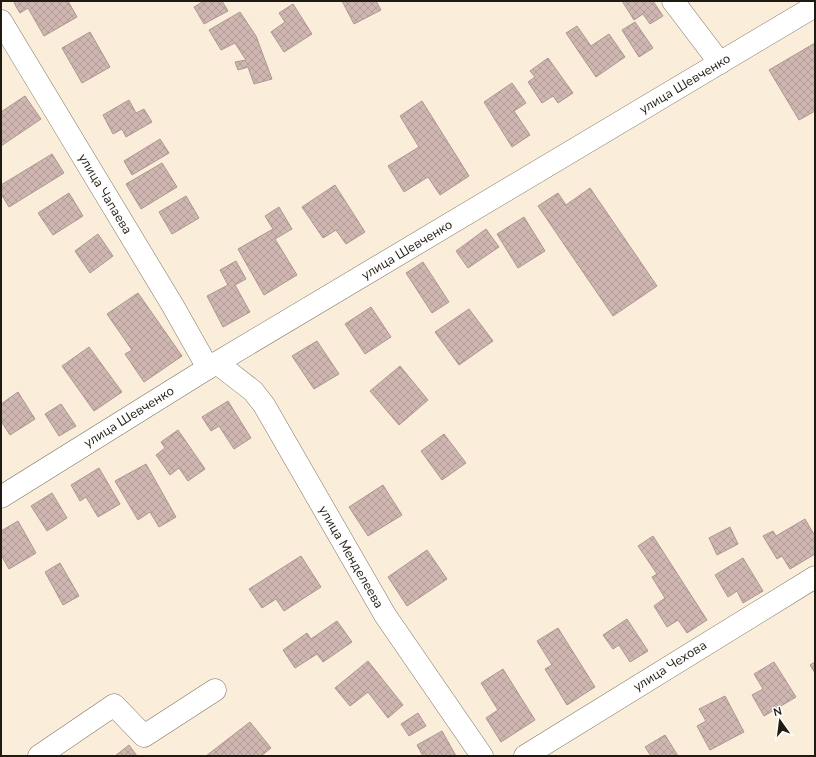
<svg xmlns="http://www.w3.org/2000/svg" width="816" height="757" viewBox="0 0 816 757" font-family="'Nunito Sans',sans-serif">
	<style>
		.building { fill: url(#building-cross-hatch); stroke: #ae9691 }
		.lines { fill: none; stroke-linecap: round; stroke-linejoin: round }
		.minor-casing { stroke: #7e7462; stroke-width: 23 }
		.minor { stroke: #fff; stroke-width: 22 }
		.labels { text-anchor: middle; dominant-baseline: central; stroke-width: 3; stroke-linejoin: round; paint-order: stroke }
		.street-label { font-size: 13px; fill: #1f1b13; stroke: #fdfdfd }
	</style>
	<defs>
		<pattern id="building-cross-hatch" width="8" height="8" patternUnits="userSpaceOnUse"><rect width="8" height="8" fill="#cfb6b1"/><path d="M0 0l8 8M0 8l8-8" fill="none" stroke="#b19c97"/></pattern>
	</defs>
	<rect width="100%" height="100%" fill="#faeeda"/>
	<g class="building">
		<polygon points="17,1 68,1 77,17 44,36 28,8 20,13 14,3"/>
		<polygon points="204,1 222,1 228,11 204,24 194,7"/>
		<polygon points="342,1 376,1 381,10 354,24"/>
		<polygon points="622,1 653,1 663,16 650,24 643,14 634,20"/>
		<polygon points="293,4 312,34 284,52 271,32 285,22 279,13"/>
		<polygon points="240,12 256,36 272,79 254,84 248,67 238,70 235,62 246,60 235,43 221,50 209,30"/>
		<polygon points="635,22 653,48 639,57 622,30"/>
		<polygon points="577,26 591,46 609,34 625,57 596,77 566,33"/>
		<polygon points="90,32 110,67 82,83 62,48"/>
		<polygon points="815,43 815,111 799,120 769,70"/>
		<polygon points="548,58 573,93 558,103 553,96 542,103 528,82 535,77 530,71"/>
		<polygon points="512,83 526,103 514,111 530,135 512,147 484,102"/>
		<polygon points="25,96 41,119 1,146 1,112"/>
		<polygon points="129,100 136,113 144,109 152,122 126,137 122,129 113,134 103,115"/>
		<polygon points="422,101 469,176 440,195 428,177 404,192 388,166 419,147 400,116"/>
		<polygon points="160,139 169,153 132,175 124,161"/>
		<polygon points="52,154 64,173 9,207 1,194 1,185"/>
		<polygon points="162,163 177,187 141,209 126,184"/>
		<polygon points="335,185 365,232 346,244 336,230 323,238 302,207"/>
		<polygon points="590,188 657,286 613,316 538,206 558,193 566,205"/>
		<polygon points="69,193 83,216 53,235 38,213"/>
		<polygon points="186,196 199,218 172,234 159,212"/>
		<polygon points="279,207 292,229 275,239 297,275 264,295 238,249 273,229 265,216"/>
		<polygon points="524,217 545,251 518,268 497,234"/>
		<polygon points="486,229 499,247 468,268 456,251"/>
		<polygon points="98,234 113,256 90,273 75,251"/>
		<polygon points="236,261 246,279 235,285 250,312 223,327 207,296 228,285 220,270"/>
		<polygon points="423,262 449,302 432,313 406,273"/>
		<polygon points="138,293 182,356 144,382 125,354 132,350 107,314"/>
		<polygon points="371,307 391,337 365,354 345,324"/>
		<polygon points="469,309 493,341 459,365 435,332"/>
		<polygon points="317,341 339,374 314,389 292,356"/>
		<polygon points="89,347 122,392 94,411 62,366"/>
		<polygon points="400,366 428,400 399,425 370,391"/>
		<polygon points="18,392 35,419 10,435 1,421 1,404"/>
		<polygon points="228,401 251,438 234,449 219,426 211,431 202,417"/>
		<polygon points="61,404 76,426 59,436 45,414"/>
		<polygon points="178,430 205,469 188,481 179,468 170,475 156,455 165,448 161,442"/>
		<polygon points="444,434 466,463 442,480 421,451"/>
		<polygon points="146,464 176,517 159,527 150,512 138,520 115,481"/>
		<polygon points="99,468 120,504 98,517 86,497 80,501 71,485"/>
		<polygon points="383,485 402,515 368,536 349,507"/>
		<polygon points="52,493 67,518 47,531 31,506"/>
		<polygon points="805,519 815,536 815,554 790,569 782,556 777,559 763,536 773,531 776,536"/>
		<polygon points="18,521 36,553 9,569 1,555 1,531"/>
		<polygon points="730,527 738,544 717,555 709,538"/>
		<polygon points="653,536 707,620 687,633 678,620 667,627 654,606 665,598 652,577 657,574 638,546"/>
		<polygon points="427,550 447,579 407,606 388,577"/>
		<polygon points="301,556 321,587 284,611 276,599 262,608 249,589"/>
		<polygon points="743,558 763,591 743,603 737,591 728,597 715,575"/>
		<polygon points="60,563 79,596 63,605 45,572"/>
		<polygon points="627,619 648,651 630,662 619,645 613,649 603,635"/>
		<polygon points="337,621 352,642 323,662 317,654 295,668 283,650 307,633 311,639"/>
		<polygon points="558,628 595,687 567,705 545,669 552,665 537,641"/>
		<polygon points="368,661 403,705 388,718 368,692 350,706 335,688"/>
		<polygon points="774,662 796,697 764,716 752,695 763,689 754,674"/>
		<polygon points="815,662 815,673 810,665"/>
		<polygon points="503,669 535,720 501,742 486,718 498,710 481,683"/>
		<polygon points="725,696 744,732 710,750 697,726 706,721 699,709"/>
		<polygon points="418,713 426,726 409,736 401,724"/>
		<polygon points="250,722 271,748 261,756 206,756"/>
		<polygon points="442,731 456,756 423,756 417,745"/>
		<polygon points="665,735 678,756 651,756 645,747"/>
		<polygon points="129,745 137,756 115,756"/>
	</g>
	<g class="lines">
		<g class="minor-casing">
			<g id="minor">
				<polyline points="673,1 720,63"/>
				<polyline points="1,21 173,306 208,368"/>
				<polyline points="217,363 253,391 264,405 385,615 482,756"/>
				<polyline points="1,497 208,368 815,6"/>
				<polyline points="39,756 114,705 144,736 215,690"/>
				<polyline points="525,756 815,577"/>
			</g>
		</g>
		<use href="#minor" class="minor"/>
	</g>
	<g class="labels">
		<g class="street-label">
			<text transform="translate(685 84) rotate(-31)">улица Шевченко</text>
			<text transform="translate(105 194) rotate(59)">улица Чапаева</text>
			<text transform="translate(407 250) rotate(-31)">улица Шевченко</text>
			<text transform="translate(129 417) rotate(-32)">улица Шевченко</text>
			<text transform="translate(351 557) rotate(60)">улица Менделеева</text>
			<text transform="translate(670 666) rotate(-32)">улица Чехова</text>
		</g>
	</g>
	<rect width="816" height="757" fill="none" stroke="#1f1b13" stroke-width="4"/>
	<g transform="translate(780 721) rotate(346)" stroke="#fdfdfd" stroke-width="3" paint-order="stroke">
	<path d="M0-3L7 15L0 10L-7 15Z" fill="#1f1b13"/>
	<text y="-6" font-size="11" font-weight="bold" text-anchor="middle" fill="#1f1b13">N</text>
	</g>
</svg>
